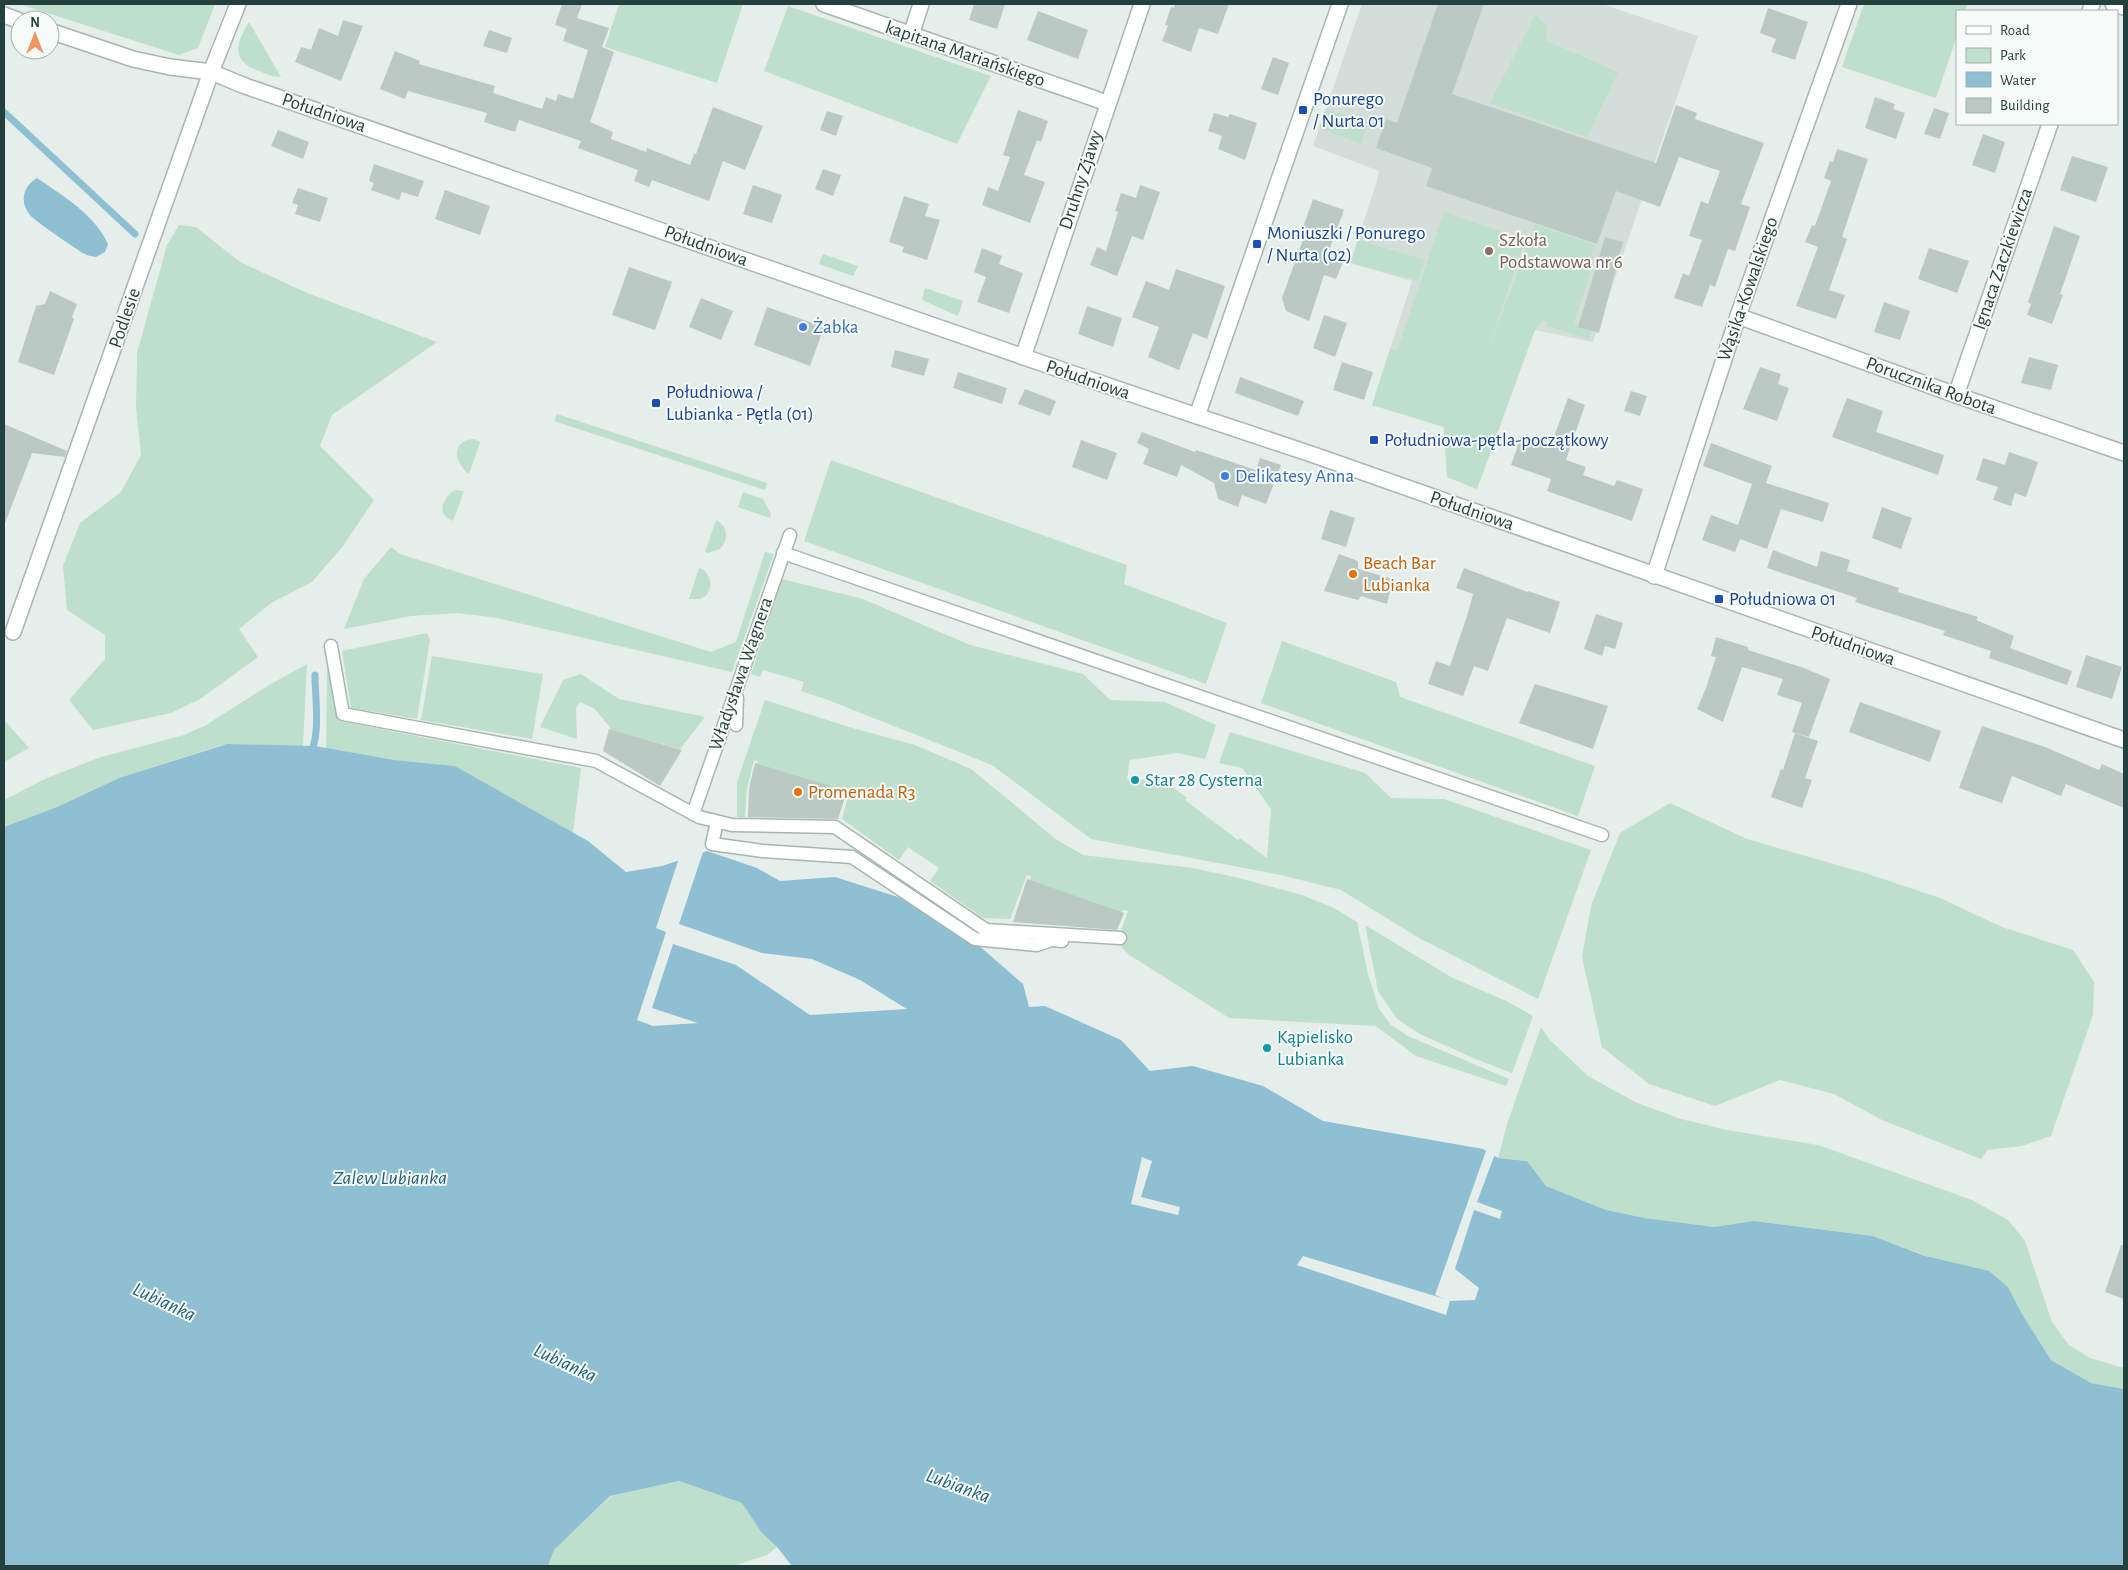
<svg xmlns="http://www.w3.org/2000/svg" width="2128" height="1570" viewBox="0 0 2128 1570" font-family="'Alegreya Sans',sans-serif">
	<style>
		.built { fill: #d3deda }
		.green { fill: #bedfcb }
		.water { fill: #8ebfd2 }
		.pier { fill: #e5eeeb }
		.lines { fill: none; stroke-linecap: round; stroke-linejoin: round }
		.stream { stroke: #8ebfd2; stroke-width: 7 }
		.building { fill: #bac9c4 }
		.pedestrian-casing { stroke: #a7b6b3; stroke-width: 15 }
		.minor-casing { stroke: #a7b6b3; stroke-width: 18 }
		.tertiary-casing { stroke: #a7b6b3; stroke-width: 18 }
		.pedestrian { stroke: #fff; stroke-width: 12 }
		.minor { stroke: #fff; stroke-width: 15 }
		.tertiary { stroke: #fff; stroke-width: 15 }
		.transit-dot { fill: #1a4fb4; stroke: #f6faf8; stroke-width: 2 }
		.education-dot { fill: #8d6e63; stroke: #f6faf8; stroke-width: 2 }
		.shop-dot { fill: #3f7fe0; stroke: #f6faf8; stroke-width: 2 }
		.food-dot { fill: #e8710a; stroke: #f6faf8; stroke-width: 2 }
		.culture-dot { fill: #0f9aa8; stroke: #f6faf8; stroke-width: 2 }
		.labels { text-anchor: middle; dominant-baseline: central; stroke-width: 4; stroke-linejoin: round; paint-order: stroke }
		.street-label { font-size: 19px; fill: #24403c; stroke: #f6faf8 }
		.transit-label { font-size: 19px; fill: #164399; stroke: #f6faf8; text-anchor: start }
		.education-label { font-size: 19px; fill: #785e54; stroke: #f6faf8; text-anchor: start }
		.shop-label { font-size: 19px; fill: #366cbe; stroke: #f6faf8; text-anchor: start }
		.food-label { font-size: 19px; fill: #c56008; stroke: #f6faf8; text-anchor: start }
		.culture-label { font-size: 19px; fill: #0d838f; stroke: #f6faf8; text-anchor: start }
		.water-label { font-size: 20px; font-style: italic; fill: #1e607c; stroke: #f6faf8 }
	</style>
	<rect width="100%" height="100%" fill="#e5eeeb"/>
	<polygon class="built" points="1362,4 1602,4 1698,36 1593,342 1535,330 1477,489 1447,477 1444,427 1372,405 1412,281 1350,263 1376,184 1379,171 1313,146"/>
	<g class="green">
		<polygon points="19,4 215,4 198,48 179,55"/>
		<polygon points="619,4 743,4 717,83 605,47"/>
		<polygon points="1864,4 1968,4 1965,11 1957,11 1957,36 1936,98 1842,67"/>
		<polygon points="788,6 991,76 957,144 764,71"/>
		<polygon points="1535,15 1548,26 1545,40 1618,72 1587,137 1490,103"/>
		<path d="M249 22 281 77C273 77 266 74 259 71 230 60 236 44 249 22Z"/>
		<polygon points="1326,109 1367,123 1361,144 1319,128"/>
		<polygon points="1444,212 1525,240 1486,356 1535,225 1595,245 1587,268 1591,270 1574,324 1591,332 1589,339 1547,326 1547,322 1542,321 1535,329 1477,489 1447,477 1444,427 1372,405 1390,349 1397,351"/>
		<polygon points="179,225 196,227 240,262 305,292 437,342 332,415 320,446 374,500 343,546 312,582 271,603 239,629 258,657 200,699 171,713 93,730 69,700 105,659 105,635 67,610 63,566 80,523 121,492 141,455 136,407 137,353 167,245"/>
		<polygon points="1359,240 1425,260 1418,281 1351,263"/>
		<polygon points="823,254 858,266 853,276 819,264"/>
		<polygon points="925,288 963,301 958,316 922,300"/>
		<polygon points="557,414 767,483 765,490 554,421"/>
		<path d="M474 439 480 442 469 474C454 462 450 441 474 439Z"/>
		<polygon points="831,460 1127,565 1124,584 1227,623 1206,684 804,541"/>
		<path d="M455 490 464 491 453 521C436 515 442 498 455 490Z"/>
		<polygon points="743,492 763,499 771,514 770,518 738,507"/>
		<path d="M716 520C728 526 729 539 720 549L708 553 705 552Z"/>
		<polygon points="391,547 400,554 711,652 736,642 765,552 774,554 732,672 497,618 458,613 411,616 344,629 364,579"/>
		<path d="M699 568 703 569C711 577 713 586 706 596L700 599H689Z"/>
		<polygon points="782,579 863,599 970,645 1083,674 1110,700 1165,702 1216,725 1205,759 1177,753 1130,760 1127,779 1166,782 1187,798 1185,800 1238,840 1240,838 1267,858 1271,809 1242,768 1219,763 1230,732 1365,773 1391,798 1444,799 1591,850 1538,999 1419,938 1341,890 1281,875 1091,839 992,765 828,700 801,691 804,682 763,670 760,677 751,674"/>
		<polygon points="427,633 430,640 417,719 351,708 342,651"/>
		<polygon points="1282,641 1396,682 1400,697 1595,766 1578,816 1261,703"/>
		<polygon points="432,656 543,674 532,739 421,720"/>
		<polygon points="307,664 303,746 222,745 119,778 57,807 4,827 4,800 47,778 101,757 184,735 206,725 269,685"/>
		<polygon points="327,667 339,721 581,768 573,833 455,766 395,760 326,748"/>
		<polygon points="581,674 619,699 705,717 680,749 612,730 595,709 580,702 576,708 577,739 540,727 563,680"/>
		<polygon points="765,700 849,727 915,745 971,769 1057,840 1083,855 1193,868 1239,878 1302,895 1334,908 1357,922 1368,974 1379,1009 1391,1025 1408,1036 1509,1079 1506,1086 1416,1056 1376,1026 1229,1018 1128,954 1120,945 1121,931 1128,911 1123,910 1115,927 1018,919 1031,876 1027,875 1010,919 983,918 930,881 939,868 908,847 899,860 842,819 850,789 847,788 836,817 751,788 758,761 754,760 747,789 745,817 737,817 737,782"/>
		<polygon points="4,720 29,748 4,762"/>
		<polygon points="1670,803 1747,839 1865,873 1940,898 2002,927 2073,950 2094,982 2093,1015 2051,1136 2022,1146 1988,1150 1981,1159 1882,1120 1834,1094 1780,1080 1715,1106 1649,1084 1602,1047 1582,957 1591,906 1620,833"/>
		<polygon points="1365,925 1451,977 1506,1001 1533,1016 1512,1073 1473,1058 1420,1034 1397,1019 1378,991"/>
		<polygon points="1541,1027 1549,1039 1588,1076 1635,1102 1681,1119 1727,1130 1818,1145 1972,1200 2008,1220 2025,1241 2052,1322 2069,1345 2090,1358 2124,1368 2124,1389 2091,1383 2051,1360 2022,1314 2008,1287 1873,1236 1754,1221 1714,1227 1645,1218 1606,1210 1546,1186 1527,1161 1498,1158 1507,1124"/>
		<polygon points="679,1481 742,1503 761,1532 777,1547 767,1555 733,1566 548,1566 554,1550 611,1496"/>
	</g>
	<g class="water">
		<path d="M37 178C62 195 95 215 108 244L105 252 96 257C93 256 88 256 85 254 77 250 35 221 30 215 19 202 23 186 37 178Z"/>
		<polygon points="227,744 315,746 395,760 455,766 588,841 626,872 662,866 707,851 757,868 780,881 835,877 901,898 968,936 1023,984 1029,1007 1045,1006 1121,1040 1150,1071 1193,1066 1263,1086 1323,1121 1483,1149 1498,1158 1527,1161 1546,1186 1606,1210 1645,1218 1714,1227 1754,1221 1873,1236 1925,1256 1989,1271 2008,1287 2022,1314 2051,1360 2091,1383 2124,1389 2124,1566 792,1566 777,1547 761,1532 742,1503 679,1481 610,1496 554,1550 548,1566 4,1566 4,827 57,807 119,778"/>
	</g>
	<g class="pier">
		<polygon points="704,849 679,924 762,953 812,959 860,980 907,1009 810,1015 736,965 673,944 652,1008 698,1023 653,1026 637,1020 666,932 656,928 679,858"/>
		<polygon points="1487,1148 1495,1154 1477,1202 1502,1211 1500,1219 1474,1210 1455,1269 1479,1288 1475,1300 1450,1301 1446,1315 1297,1265 1303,1256 1445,1299 1435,1295"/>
		<polygon points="1142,1157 1152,1161 1141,1197 1180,1207 1178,1215 1131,1204"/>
	</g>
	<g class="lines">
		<g class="stream">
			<polyline points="4,112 135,234"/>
			<path d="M310 754C321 735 315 698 315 675"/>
		</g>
	</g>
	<g class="building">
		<polygon points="562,4 582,4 577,18 609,28 602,47 614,52 590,122 613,132 611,139 646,152 647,148 690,165 694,154 696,154 713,107 763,126 745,170 723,161 709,201 652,180 649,187 634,181 638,170 578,148 581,141 519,120 515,132 484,122 487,113 408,91 405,99 380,89 395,51 420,61 419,64 495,86 493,93 542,109 546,97 556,101 558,94 573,99 588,50 563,41 567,29 555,25"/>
		<polygon points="974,4 1005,4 997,29 969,20"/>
		<polygon points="1175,4 1229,4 1218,34 1199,28 1191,52 1162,41 1168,26 1165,25 1171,7 1174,8"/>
		<polygon points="1438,4 1484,4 1452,94 1656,163 1676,105 1697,113 1695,119 1764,143 1741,204 1750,207 1735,251 1728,249 1715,287 1710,285 1702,307 1674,298 1683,273 1689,276 1702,240 1689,236 1701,201 1708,204 1720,171 1679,157 1660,207 1616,191 1597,244 1426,186 1432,168 1376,148 1386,119 1397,123"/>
		<polygon points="1768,8 1808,22 1795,60 1771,52 1776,39 1760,33"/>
		<polygon points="1038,11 1088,30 1078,59 1027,40"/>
		<polygon points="343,20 363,26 341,81 295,62 301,47 311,50 319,28 338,36"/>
		<polygon points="489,30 512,38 507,53 483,46"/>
		<polygon points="1273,57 1289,63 1278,95 1261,89"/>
		<polygon points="1875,97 1895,104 1893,109 1905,113 1896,139 1865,128"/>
		<polygon points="1934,108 1949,113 1940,139 1924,134"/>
		<polygon points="1018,110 1048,121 1041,142 1037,140 1024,175 1045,182 1030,223 982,205 988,187 998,191 1010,157 1003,155"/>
		<polygon points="827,111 843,116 836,136 820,130"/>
		<polygon points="1214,113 1228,117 1230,114 1257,123 1245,160 1218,149 1222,136 1208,131"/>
		<polygon points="278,130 309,142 303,159 271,146"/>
		<polygon points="1983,134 2005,142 1995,173 1972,165"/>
		<polygon points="1837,149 1868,159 1842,237 1847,239 1829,290 1845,295 1836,319 1796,306 1818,247 1805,242 1812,225 1815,226 1831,181 1824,178 1830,161 1833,162"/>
		<polygon points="2072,156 2108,167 2096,202 2060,190"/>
		<polygon points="374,164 424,181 418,197 402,192 399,200 371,190 374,183 369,181"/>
		<polygon points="823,169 841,175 833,196 815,189"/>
		<polygon points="753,185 782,195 772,223 743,214"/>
		<polygon points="1140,185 1160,192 1143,240 1132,236 1117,276 1090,265 1097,247 1106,251 1118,212 1115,211 1121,193 1136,198"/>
		<polygon points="298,188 328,198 320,222 295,214 298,205 292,203"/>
		<polygon points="445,190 490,206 480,235 435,219"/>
		<polygon points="904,196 929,204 925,216 940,220 927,260 902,252 904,247 889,242"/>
		<polygon points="1313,199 1344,210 1327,256 1343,262 1336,279 1324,275 1309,321 1286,311 1282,298 1305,234 1301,233"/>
		<polygon points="2054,226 2080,236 2060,294 2063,295 2052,324 2027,315 2031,304 2028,302"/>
		<polygon points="1605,237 1623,242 1599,333 1578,327"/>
		<polygon points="982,248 1002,256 999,264 1023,273 1009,313 977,302 986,277 974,272"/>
		<polygon points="1929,248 1969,261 1957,293 1918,279"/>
		<polygon points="629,267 672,282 655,330 612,315"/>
		<polygon points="1176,269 1225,286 1207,339 1193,333 1179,370 1148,357 1159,327 1132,317 1146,281 1169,290"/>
		<polygon points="50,291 77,304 72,317 74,319 54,375 18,362 36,306 45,304"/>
		<polygon points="701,298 733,311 721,340 689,327"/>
		<polygon points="1884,302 1910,311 1900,340 1874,332"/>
		<polygon points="1087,306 1122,318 1113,347 1078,334"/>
		<polygon points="767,307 824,327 810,366 754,345"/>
		<polygon points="1324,315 1347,323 1335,357 1313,348"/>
		<polygon points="895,350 929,359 924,376 891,367"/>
		<polygon points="2029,357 2058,365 2051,390 2021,383"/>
		<polygon points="1342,362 1373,372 1364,400 1333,390"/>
		<polygon points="1760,367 1781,374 1778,384 1789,388 1777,421 1743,409"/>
		<polygon points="958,372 1007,388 1002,404 953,388"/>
		<polygon points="1240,377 1304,401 1298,416 1235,393"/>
		<polygon points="1025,389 1056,401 1050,416 1018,404"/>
		<polygon points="1631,391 1647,396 1640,416 1624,411"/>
		<polygon points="1568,398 1585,405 1566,460 1586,467 1583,475 1614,486 1617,480 1643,489 1632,521 1547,491 1551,479 1511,465 1521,437 1550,448"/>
		<polygon points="1847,398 1883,411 1876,432 1944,455 1938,475 1832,437"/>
		<polygon points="4,424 67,451 65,457 32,453 5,523 4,522"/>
		<polygon points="1142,432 1195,452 1196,450 1256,470 1260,458 1281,465 1266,504 1242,495 1238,507 1218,499 1214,483 1181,465 1177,477 1143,464 1149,449 1137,443"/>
		<polygon points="1081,440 1117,453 1107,480 1072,467"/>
		<polygon points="1711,443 1772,466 1766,483 1829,503 1823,522 1781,509 1767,549 1740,539 1735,552 1702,540 1711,515 1738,525 1752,484 1703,466"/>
		<polygon points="2009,452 2038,462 2026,497 2015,493 2011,506 1993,500 1998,487 1976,480 1983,458 2005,465"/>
		<polygon points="1882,507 1912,518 1901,549 1872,538"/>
		<polygon points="1330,510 1355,518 1346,547 1321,539"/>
		<polygon points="1773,550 1817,567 1821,551 1850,560 1847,571 1899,588 1898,592 1978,617 1976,620 2014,636 2010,648 2072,671 2067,685 1989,658 1991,651 1943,635 1945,631 1855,602 1857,598 1767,568"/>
		<polygon points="1339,554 1358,561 1358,569 1393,579 1387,604 1361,596 1358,600 1324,591"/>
		<polygon points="1464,568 1527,592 1528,591 1560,602 1550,633 1507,618 1488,671 1474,666 1463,696 1428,684 1436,661 1450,666 1468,613 1473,594 1456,588"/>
		<polygon points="1596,614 1623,623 1615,649 1605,646 1602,656 1584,649"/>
		<polygon points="1716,637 1748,647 1748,650 1804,668 1830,679 1809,737 1792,732 1802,703 1777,695 1783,679 1742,667 1723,722 1697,709 1706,688 1716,657 1711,656"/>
		<polygon points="2086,655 2122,667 2112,699 2076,687"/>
		<polygon points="1535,684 1608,706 1593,749 1519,723"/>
		<polygon points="1860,702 1941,731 1930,762 1849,732"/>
		<polygon points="1982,726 2045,747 2099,770 2102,764 2124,774 2124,808 2066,784 2061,796 2012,776 2002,803 1959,788"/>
		<polygon points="609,729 682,750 660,786 603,751"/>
		<polygon points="1795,733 1818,741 1805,778 1812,780 1802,808 1771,797 1781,769 1783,770"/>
		<polygon points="755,763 847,791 838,819 748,817 749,788"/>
		<polygon points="1027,879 1124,913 1117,930 1013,922"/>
		<polygon points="2121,1245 2124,1245 2124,1299 2105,1292"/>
	</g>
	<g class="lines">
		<g class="pedestrian-casing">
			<g id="pedestrian">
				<polyline points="783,553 1602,835"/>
				<polyline points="331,646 343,714 596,761 699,817 732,825 835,827 986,930 1120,938"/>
				<polyline points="736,725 737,698"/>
				<polyline points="693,814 790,535"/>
				<polyline points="717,822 712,844 763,851 852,857 975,939 1037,945 1051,940 1062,941"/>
			</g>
		</g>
		<g class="minor-casing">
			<g id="minor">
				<polyline points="824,4 1107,103"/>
				<polyline points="2113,4 2124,7"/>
				<polyline points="2090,11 2092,4"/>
				<polyline points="4,15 20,21"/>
				<path d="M50 31 133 59 170 67 211 72 245 86C563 195 879 309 1197 416"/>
				<polyline points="911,35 921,4"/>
				<polyline points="1738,316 1956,395 2124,453"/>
				<polyline points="1023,357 1142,4"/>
				<polyline points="1956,395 2050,124"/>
				<polyline points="1654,576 1738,316 1849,4"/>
				<polyline points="13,632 211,72 238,4"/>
			</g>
		</g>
		<g class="tertiary-casing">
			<polyline id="tertiary" points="1340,4 1197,416 1314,455 2124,740"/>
		</g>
		<use href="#pedestrian" class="pedestrian"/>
		<use href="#minor" class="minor"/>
		<use href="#tertiary" class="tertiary"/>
	</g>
	<g class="transit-dot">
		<rect x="1298" y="105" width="10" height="10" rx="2.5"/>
		<rect x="1252" y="239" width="10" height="10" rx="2.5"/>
		<rect x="651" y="398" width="10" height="10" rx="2.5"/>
		<rect x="1369" y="435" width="10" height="10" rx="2.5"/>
		<rect x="1714" y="594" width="10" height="10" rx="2.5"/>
	</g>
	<circle class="education-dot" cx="1489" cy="251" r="5"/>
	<g class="shop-dot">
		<circle cx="803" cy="327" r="5"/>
		<circle cx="1225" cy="476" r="5"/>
	</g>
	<g class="food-dot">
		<circle cx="1353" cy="574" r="5"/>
		<circle cx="798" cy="792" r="5"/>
	</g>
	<g class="culture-dot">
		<circle cx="1135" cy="780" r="5"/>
		<circle cx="1267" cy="1048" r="5"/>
	</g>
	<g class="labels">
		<g class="street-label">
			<text transform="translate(965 54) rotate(19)">kapitana Mariańskiego</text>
			<text transform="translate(324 113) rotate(19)">Południowa</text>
			<text transform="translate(1081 180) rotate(-72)">Druhny Zjawy</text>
			<text transform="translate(706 246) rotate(20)">Południowa</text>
			<text transform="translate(2003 259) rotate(-71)">Ignaca Zaczkiewicza</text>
			<text transform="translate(1748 289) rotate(-71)">Wąsika-Kowalskiego</text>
			<text transform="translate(125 318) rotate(-71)">Podlesie</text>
			<text transform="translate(1088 380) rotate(19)">Południowa</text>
			<text transform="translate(1931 386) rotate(20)">Porucznika Robota</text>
			<text transform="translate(1472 511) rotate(19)">Południowa</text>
			<text transform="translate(1853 646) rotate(19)">Południowa</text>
			<text transform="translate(741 674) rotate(-71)">Władysława Wagnera</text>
		</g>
		<g class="transit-label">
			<text x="1313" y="99">Ponurego<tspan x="1313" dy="22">/ Nurta 01</tspan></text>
			<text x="1267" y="233">Moniuszki / Ponurego<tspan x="1267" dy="22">/ Nurta (02)</tspan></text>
			<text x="666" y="392">Południowa /<tspan x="666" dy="22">Lubianka - Pętla (01)</tspan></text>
			<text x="1384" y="440">Południowa-pętla-początkowy</text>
			<text x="1729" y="599">Południowa 01</text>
		</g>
		<g class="education-label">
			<text x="1499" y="240">Szkoła<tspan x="1499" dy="22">Podstawowa nr 6</tspan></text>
		</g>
		<g class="shop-label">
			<text x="813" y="327">Żabka</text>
			<text x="1235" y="476">Delikatesy Anna</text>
		</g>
		<g class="food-label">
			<text x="1363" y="563">Beach Bar<tspan x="1363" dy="22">Lubianka</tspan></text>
			<text x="808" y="792">Promenada R3</text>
		</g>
		<g class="culture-label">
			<text x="1145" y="780">Star 28 Cysterna</text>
			<text x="1277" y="1037">Kąpielisko<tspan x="1277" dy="22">Lubianka</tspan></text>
		</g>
		<g class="water-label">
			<text x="390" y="1178">Zalew Lubianka</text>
			<text transform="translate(164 1302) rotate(25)">Lubianka</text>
			<text transform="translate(565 1363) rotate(25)">Lubianka</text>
			<text transform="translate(958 1486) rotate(20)">Lubianka</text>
		</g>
	</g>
	<rect width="2128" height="1570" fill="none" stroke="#24403c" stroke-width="10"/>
	<rect x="1956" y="10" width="162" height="115" fill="#f6faf8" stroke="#a2b0ad"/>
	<rect x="1966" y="26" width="25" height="8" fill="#ffffff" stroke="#a2b0ad"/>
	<text x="2000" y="35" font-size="15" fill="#24403c">Road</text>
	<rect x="1966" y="48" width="25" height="15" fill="#bedfcb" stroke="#a2b0ad"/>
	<text x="2000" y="60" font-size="15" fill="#24403c">Park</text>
	<rect x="1966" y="72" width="25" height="15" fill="#8ebfd2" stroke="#a2b0ad"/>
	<text x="2000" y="85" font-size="15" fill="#24403c">Water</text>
	<rect x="1966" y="98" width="25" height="15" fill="#bac9c4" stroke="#a2b0ad"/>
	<text x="2000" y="110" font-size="15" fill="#24403c">Building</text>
	<g transform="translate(35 35)"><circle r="24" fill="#f6faf8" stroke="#a2b0ad"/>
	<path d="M0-4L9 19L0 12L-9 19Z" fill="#f19660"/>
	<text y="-8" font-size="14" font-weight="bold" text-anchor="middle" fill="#24403c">N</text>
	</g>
</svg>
